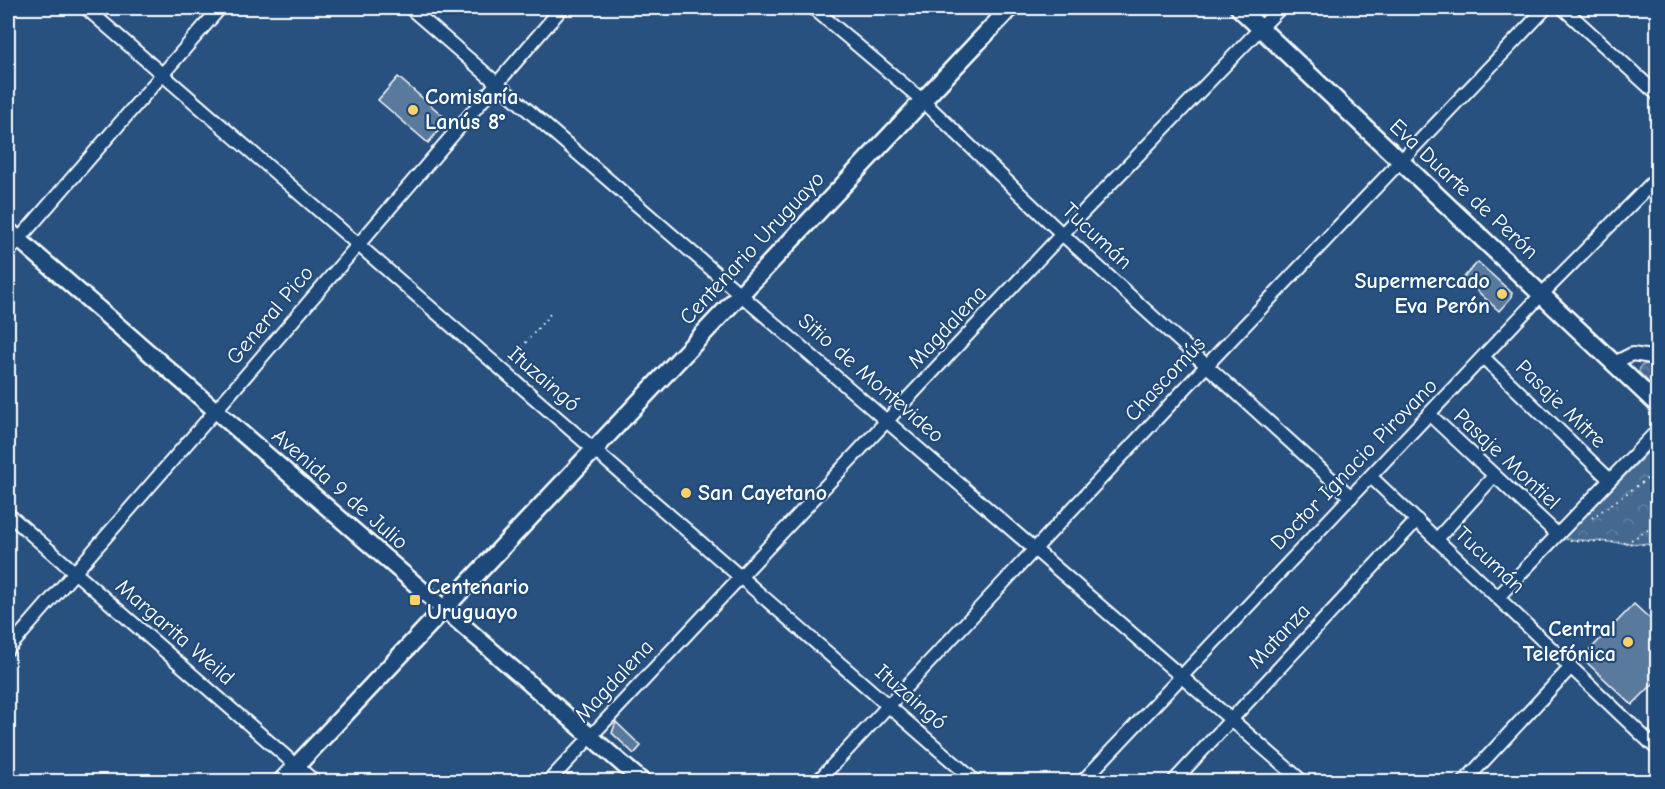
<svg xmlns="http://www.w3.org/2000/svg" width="1665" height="789" viewBox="0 0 1665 789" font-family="'Comic Neue',sans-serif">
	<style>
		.forest { fill: url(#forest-crowns); stroke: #a2b4c8; stroke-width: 1.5 }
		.building { fill: #5a7a9d; stroke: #fff; stroke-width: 1.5 }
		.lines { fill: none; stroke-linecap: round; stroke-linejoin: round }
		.minor-casing { stroke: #fff; stroke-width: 16 }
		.tertiary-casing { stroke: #fff; stroke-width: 20 }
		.secondary-casing { stroke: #fff; stroke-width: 21 }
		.path { stroke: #fff; stroke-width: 2; stroke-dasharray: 1.5 4.5; stroke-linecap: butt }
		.minor { stroke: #1f4a7a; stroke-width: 12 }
		.tertiary { stroke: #1f4a7a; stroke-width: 15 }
		.secondary { stroke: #1f4a7a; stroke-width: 16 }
		.poi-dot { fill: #ffd166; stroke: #1f4a7a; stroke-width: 2 }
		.labels { text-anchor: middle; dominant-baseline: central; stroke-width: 4.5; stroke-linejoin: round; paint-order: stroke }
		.poi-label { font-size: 22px; font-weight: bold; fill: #fff; stroke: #1f4a7a; text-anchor: start }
		.street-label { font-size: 22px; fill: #fff; stroke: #1f4a7a }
	</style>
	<defs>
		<pattern id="forest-crowns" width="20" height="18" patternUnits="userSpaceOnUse" patternTransform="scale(1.5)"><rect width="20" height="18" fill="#446890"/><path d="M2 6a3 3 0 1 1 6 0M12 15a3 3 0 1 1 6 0" fill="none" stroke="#607fa1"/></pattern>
	</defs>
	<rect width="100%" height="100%" fill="#28517f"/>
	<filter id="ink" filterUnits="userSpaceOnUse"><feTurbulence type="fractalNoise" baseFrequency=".0167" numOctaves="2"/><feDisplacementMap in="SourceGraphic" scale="12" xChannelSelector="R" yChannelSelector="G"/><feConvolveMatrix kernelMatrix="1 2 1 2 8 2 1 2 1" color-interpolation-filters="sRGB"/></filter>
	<g filter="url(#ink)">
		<g class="forest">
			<polygon points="1649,364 1657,366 1657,391 1639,372 1640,367 1643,365"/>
			<polygon points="1657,443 1657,545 1563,539"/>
		</g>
		<g class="building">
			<polygon points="398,77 448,120 428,143 378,100"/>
			<polygon points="1478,262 1512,293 1511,298 1499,311 1463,278"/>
			<polygon points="1634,604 1658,626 1658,679 1632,705 1582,658"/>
			<polygon points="616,722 641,746 634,754 612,733"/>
		</g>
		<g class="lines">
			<g class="minor-casing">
				<g id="minor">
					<polyline points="86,8 976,782"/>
					<polyline points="410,8 1303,782"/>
					<polyline points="813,8 922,100 1062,234 1351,497"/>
					<polyline points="1563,8 1658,95"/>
					<polyline points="8,252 220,8"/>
					<polyline points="1484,358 1610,480"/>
					<polyline points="1614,363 1632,354 1658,358"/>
					<polyline points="1429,414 1557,534"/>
					<polyline points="1371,477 1658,750"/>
					<polyline points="8,514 315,782"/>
					<polyline points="1437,539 1494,476"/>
					<polyline points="1498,597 1658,430"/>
					<polyline points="8,649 216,410 562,8"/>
					<polyline points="548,782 1062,234 1280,8"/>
					<polyline points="817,782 1207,365 1546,8"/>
					<polyline points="1082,782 1542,294 1658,177"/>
					<polyline points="1173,782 1417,520"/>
					<polyline points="1464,782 1571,667"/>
				</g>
			</g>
			<g class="tertiary-casing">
				<polyline id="tertiary" points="8,230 643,782"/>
			</g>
			<g class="secondary-casing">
				<g id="secondary">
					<polyline points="1239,8 1658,405"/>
					<polyline points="281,782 1010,8"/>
				</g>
			</g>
			<g class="path">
				<polyline points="510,361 551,313"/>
				<polyline points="1592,518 1658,471"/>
				<polyline points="1570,540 1658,545"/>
				<polyline points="1626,543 1658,524"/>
			</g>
			<use href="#minor" class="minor"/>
			<use href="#tertiary" class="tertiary"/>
			<use href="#secondary" class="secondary"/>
		</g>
	</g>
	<g class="poi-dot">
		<circle cx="413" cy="110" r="6"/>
		<circle cx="1502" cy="294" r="6"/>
		<circle cx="686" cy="493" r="6"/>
		<rect x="409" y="594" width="12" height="12" rx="3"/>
		<circle cx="1628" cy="642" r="6"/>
	</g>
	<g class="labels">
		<g class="poi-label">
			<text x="425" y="97">Comisaría<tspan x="425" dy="25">Lanús 8°</tspan></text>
			<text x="1490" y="281" text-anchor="end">Supermercado<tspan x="1490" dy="25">Eva Perón</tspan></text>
			<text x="698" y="493">San Cayetano</text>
			<text x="427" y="587">Centenario<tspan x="427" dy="25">Uruguayo</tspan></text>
			<text x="1616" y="629" text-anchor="end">Central<tspan x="1616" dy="25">Telefónica</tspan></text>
		</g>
		<g class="street-label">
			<text transform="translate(1464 189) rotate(43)">Eva Duarte de Perón</text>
			<text transform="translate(1097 236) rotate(43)">Tucumán</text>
			<text transform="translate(752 248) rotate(-47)">Centenario Uruguayo</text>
			<text transform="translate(270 315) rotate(-50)">General Pico</text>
			<text transform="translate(947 327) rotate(-47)">Magdalena</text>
			<text transform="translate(871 378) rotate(41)">Sitio de Montevideo</text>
			<text transform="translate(544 379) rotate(41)">Ituzaingó</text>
			<text transform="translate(1165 379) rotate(-47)">Chascomús</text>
			<text transform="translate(1561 404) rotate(44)">Pasaje Mitre</text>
			<text transform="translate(1507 459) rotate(43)">Pasaje Montiel</text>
			<text transform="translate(1354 464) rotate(-46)">Doctor Ignacio Pirovano</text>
			<text transform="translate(340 489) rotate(41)">Avenida 9 de Julio</text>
			<text transform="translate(1490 560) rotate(43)">Tucumán</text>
			<text transform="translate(175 632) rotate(41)">Margarita Weild</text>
			<text transform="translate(1279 636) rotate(-47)">Matanza</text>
			<text transform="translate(614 681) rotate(-47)">Magdalena</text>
			<text transform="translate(911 697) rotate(41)">Ituzaingó</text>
		</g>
	</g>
	<rect width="1665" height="789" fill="none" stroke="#1f4a7a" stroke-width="30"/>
	<rect x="15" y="15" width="1635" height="759" fill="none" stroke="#fff" stroke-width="2" filter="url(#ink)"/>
</svg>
